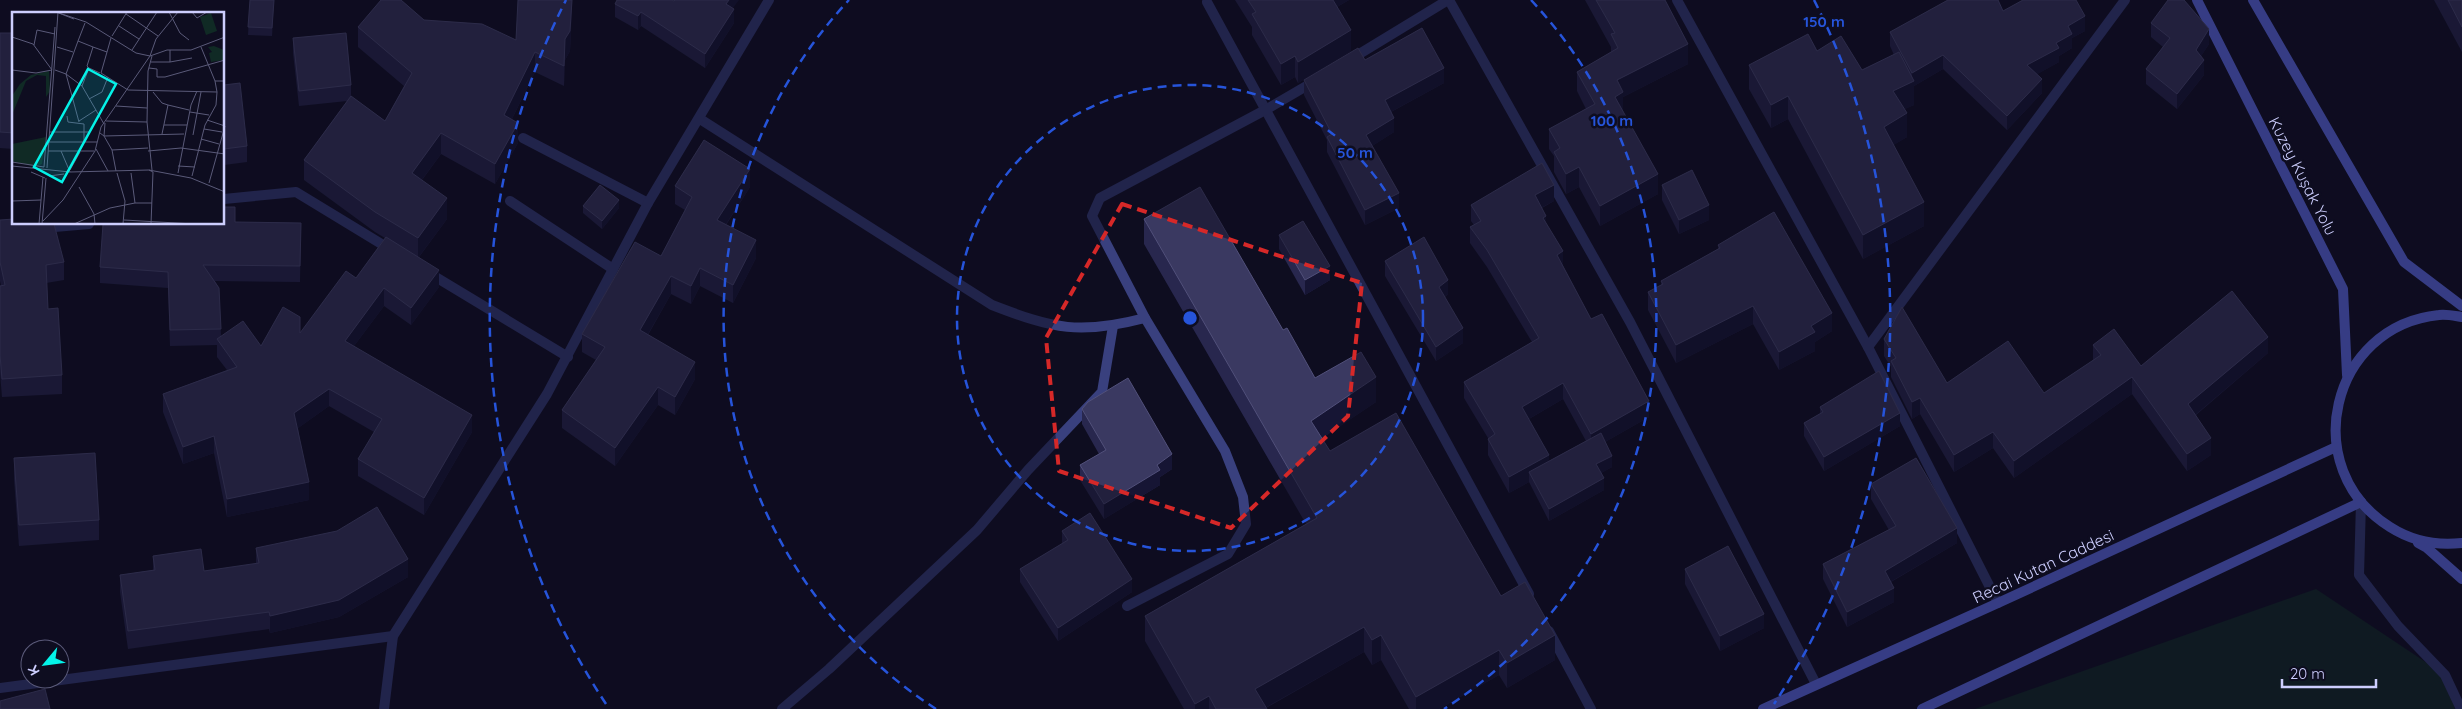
<svg xmlns="http://www.w3.org/2000/svg" width="2462" height="709" viewBox="0 0 2462 709" font-family="Quicksand,sans-serif">
	<style>
		.green { fill: #102a25 }
		.lines { fill: none; stroke-linecap: round; stroke-linejoin: round }
		.service { stroke: #39407e; stroke-width: 10 }
		.minor { stroke: #39407e; stroke-width: 10 }
		.secondary { stroke: #6677fc; stroke-width: 10 }
		.wall { fill: #28274e; fill-rule: evenodd }
		.shaded-wall { fill: #161534 }
		.building { fill: #3a3961; stroke: #51507a }
		.marked { fill: none; stroke: #d62828; stroke-width: 4; stroke-dasharray: 10 6; stroke-linejoin: round }
		.ring { fill: none; stroke: #2654da; stroke-width: 2.5; stroke-dasharray: 9 6 }
		.labels { text-anchor: middle; dominant-baseline: central; stroke-width: 5; stroke-linejoin: round; paint-order: stroke }
		.street-label { font-size: 16px; fill: #cdcefe; stroke: #0e0d20 }
		.inset-road { fill: none; stroke: #5a5a79; stroke-width: 1 }
		.view { fill: #04f3e9; fill-opacity: 0.15; stroke: #04f3e9; stroke-width: 2.5 }
		.inset-edge { fill: none; stroke: #cdcefe; stroke-width: 2.5 }
		.centre { fill: #2654da; stroke: #0e0d20; stroke-width: 2.5 }
		.ring-label { font-size: 15px; text-anchor: middle; font-weight: bold; fill: #2654da; stroke: #0e0d20; stroke-width: 5; stroke-linejoin: round; paint-order: stroke }
	</style>
	<rect width="100%" height="100%" fill="#0e0d20"/>
	<polygon class="green" points="2316,589 2445,675 2455,709 1975,709"/>
	<g class="lines">
		<g class="service">
			<polyline points="523,138 648,203"/>
			<polyline points="510,201 613,269"/>
		</g>
		<g class="minor">
			<polyline points="1449,0 1630,322 1816,684"/>
			<polyline points="1677,0 1868,347 1998,603"/>
			<polyline points="1207,2 1529,594"/>
			<polyline points="1351,59 1448,0"/>
			<path d="M700 119 992 305C1054 329 1080 335 1145 318"/>
			<polyline points="224,199 296,192 393,251"/>
			<polyline points="43,228 89,224"/>
			<polyline points="429,273 568,357"/>
			<polyline points="1868,347 2125,0"/>
			<polyline points="2361,502 2359,575 2398,626 2445,675 2461,709"/>
			<polyline points="1127,606 1228,554 1246,524 1243,497 1225,451 1145,318 1092,216 1100,198 1267,109 1315,81"/>
			<polyline points="1549,631 1591,709"/>
			<polyline points="0,688 393,636"/>
			<polyline points="384,709 393,636 547,394 648,203 769,0"/>
			<polyline points="782,709 829,669 977,530 1028,470 1102,392 1113,326"/>
		</g>
		<g class="secondary">
			<polyline points="2197,0 2343,289 2347,375"/>
			<polyline points="2253,0 2404,262 2462,306"/>
			<path d="M2462 317C2455 316 2447 314 2439 315 2330 326 2297 469 2390 527 2412 541 2436 546 2462 543"/>
			<polyline points="2418,543 2427,548 2462,579"/>
			<polyline points="1763,709 1998,603 2336,447"/>
			<polyline points="1922,709 2361,502"/>
		</g>
	</g>
	<g class="wall">
		<polygon points="250,0 274,0 272,36 248,35"/>
		<polygon points="572,0 570,51 565,60 564,86 535,72 512,119 518,143 495,184 441,154 422,180 447,219 419,257 439,287 411,325 384,306 354,346 472,432 424,515 358,476 358,459 374,432 329,406 298,428 309,500 227,517 214,453 183,464 163,412 163,394 227,370 217,357 217,345 170,346 168,288 100,283 100,267 235,222 301,223 300,282 215,281 219,288 221,337 261,346 300,333 356,278 385,238 375,232 304,180 304,160 347,101 299,106 293,53 293,38 351,85 351,96 385,121 404,86 358,47 358,27 424,20 516,40"/>
		<polygon points="1235,0 1349,0 1337,7 1351,51 1298,83 1295,77 1281,85 1252,35 1252,27"/>
		<polygon points="1585,0 1665,0 1688,64 1623,97 1623,111 1658,194 1600,226 1579,187 1566,194 1554,172 1554,156 1549,149 1549,129 1586,109 1577,91 1577,72 1611,52 1611,47"/>
		<polygon points="2434,0 2462,0 2462,52"/>
		<polygon points="674,1 733,8 734,23 705,68 641,26 638,30 615,17 615,4"/>
		<polygon points="2003,11 2085,31 2072,38 2072,48 2059,56 2059,62 2037,74 2042,93 2007,130 1943,69 1914,86 1914,105 1904,109 1907,137 1893,145 1924,226 1863,259 1788,119 1771,128 1749,89 1749,65 1817,51 1862,70 1894,55 1890,46 1890,32"/>
		<polygon points="2151,23 2209,44 2201,56 2204,75 2177,109 2146,84 2146,69 2163,47 2151,37"/>
		<polygon points="0,33 14,33 14,149 0,148"/>
		<polygon points="1365,60 1444,83 1391,112 1394,132 1372,146 1399,208 1365,225 1327,152 1327,140 1304,95 1304,80"/>
		<polygon points="224,85 247,146 247,162 224,165"/>
		<polygon points="1662,185 1709,220 1679,234 1662,200"/>
		<polygon points="675,186 750,187 726,225 756,258 733,303 700,286 691,304 671,294 648,335 695,379 675,415 658,405 615,466 562,428 562,410 596,360 582,352 582,334 661,256 685,210 675,204"/>
		<path d="M1554 201 1542 208 1546 224 1563 266 1591 319 1649 417 1605 442 1612 467 1601 473 1604 490 1549 521 1529 482 1509 493 1488 455V438L1464 398V382L1532 342 1487 267 1470 243V227L1474 225 1471 221V205ZM1563 399 1586 441 1549 461 1529 419Z"/>
		<polygon points="583,206 619,208 602,229 583,213"/>
		<polygon points="1144,219 1283,330 1315,378 1376,402 1322,438 1330,451 1501,596 1555,660 1507,688 1499,675 1439,709 1409,709 1381,660 1372,665 1364,652 1266,708 1267,709 1184,709 1145,641 1145,616 1306,524 1144,244"/>
		<polygon points="0,220 64,262 64,280 46,283 48,309 62,375 62,394 2,397 0,373 0,286 1,285 0,281"/>
		<polygon points="1279,235 1330,280 1305,295 1279,249"/>
		<polygon points="1718,245 1832,331 1815,342 1815,351 1779,370 1753,324 1676,363 1648,310 1648,292 1661,285 1661,281 1718,249"/>
		<polygon points="1385,261 1448,294 1445,297 1463,343 1436,361 1385,276"/>
		<polygon points="1884,339 1947,383 2044,393 2093,361 2093,345 2141,366 2268,353 2196,415 2211,455 2187,471 2132,394 2014,478 1993,448 1954,472 1920,414 1912,419 1891,377 1891,367 1884,356"/>
		<polygon points="1820,407 1900,426 1824,471 1804,436 1804,423 1820,414"/>
		<polygon points="1082,409 1172,469 1160,477 1160,485 1104,519 1080,480 1080,465 1099,454 1082,424"/>
		<polygon points="14,458 99,520 99,540 19,546 14,479"/>
		<polygon points="1871,484 1957,543 1891,582 1894,602 1847,627 1823,579 1823,564 1889,530 1871,499"/>
		<polygon points="1062,531 1132,592 1058,641 1020,582 1020,569 1062,544"/>
		<polygon points="256,548 408,577 339,617 270,633 269,629 128,649 120,592 120,575 153,570 153,556 204,571 256,564"/>
		<polygon points="1685,569 1764,628 1720,651 1685,584"/>
	</g>
	<g class="shaded-wall">
		<polygon points="572,0 572,12 570,51 565,60 564,86 565,39"/>
		<polygon points="729,0 739,0 726,17 726,4"/>
		<polygon points="1328,0 1349,0 1328,12"/>
		<polygon points="734,9 734,23 705,68 705,54"/>
		<polygon points="641,12 641,26 638,30 638,16"/>
		<polygon points="2085,16 2085,31 2072,38 2072,48 2059,56 2059,62 2027,80 2027,65 2068,26"/>
		<polygon points="2209,29 2209,44 2196,64 2196,50"/>
		<polygon points="1351,30 1351,51 1298,83 1298,62"/>
		<polygon points="1688,44 1688,64 1623,97 1623,112 1615,97 1617,80"/>
		<polygon points="535,52 535,72 504,135 504,115"/>
		<polygon points="1943,55 1943,69 1914,86 1914,105 1893,115 1893,91 1912,82 1912,73"/>
		<polygon points="1295,56 1295,77 1281,85 1281,64"/>
		<polygon points="2204,60 2204,75 2177,109 2177,94"/>
		<polygon points="1444,68 1444,83 1385,115 1385,100"/>
		<polygon points="2042,79 2042,93 2007,130 2007,116"/>
		<polygon points="1788,96 1788,119 1771,128 1771,105"/>
		<polygon points="1907,113 1907,137 1884,151 1884,127"/>
		<polygon points="1394,118 1394,132 1366,150 1366,135"/>
		<polygon points="518,123 518,143 495,184 495,164"/>
		<polygon points="441,133 441,154 412,193 412,173"/>
		<polygon points="1579,167 1579,187 1566,194 1566,174"/>
		<polygon points="750,169 750,187 717,238 717,220"/>
		<polygon points="1658,174 1658,194 1600,226 1600,206"/>
		<polygon points="1554,185 1554,201 1535,211 1535,195"/>
		<polygon points="1399,193 1399,208 1365,225 1365,210"/>
		<polygon points="447,198 447,219 418,258 418,238"/>
		<polygon points="619,200 619,208 602,229 602,221"/>
		<polygon points="1924,202 1924,226 1863,259 1863,235"/>
		<polygon points="1709,205 1709,220 1679,234 1679,220"/>
		<polygon points="1546,216 1546,232 1543,218"/>
		<polygon points="756,240 756,258 733,303 733,285"/>
		<polygon points="1563,251 1563,267 1557,255"/>
		<polygon points="1330,266 1330,280 1305,295 1305,280"/>
		<polygon points="700,268 700,286 691,304 691,286"/>
		<polygon points="439,270 439,287 411,325 411,308"/>
		<polygon points="671,276 671,294 640,348 640,330"/>
		<polygon points="1448,280 1448,294 1439,301 1439,287"/>
		<polygon points="384,288 384,306 345,358 345,341"/>
		<polygon points="1753,306 1753,324 1676,363 1676,345"/>
		<polygon points="1832,313 1832,331 1815,342 1815,351 1779,370 1779,352 1811,326"/>
		<polygon points="1463,328 1463,343 1436,361 1436,347"/>
		<polygon points="2268,337 2268,353 2188,421 2188,404"/>
		<polygon points="695,362 695,379 675,415 675,397"/>
		<polygon points="1376,377 1376,402 1311,446 1311,421"/>
		<polygon points="2132,377 2132,394 2014,478 2014,461"/>
		<polygon points="1563,383 1563,399 1522,423 1522,407"/>
		<polygon points="658,387 658,405 615,466 615,448"/>
		<polygon points="329,389 329,406 294,431 294,413"/>
		<polygon points="1920,398 1920,414 1912,419 1912,402"/>
		<polygon points="1649,401 1649,417 1591,450 1591,434"/>
		<polygon points="1900,413 1900,426 1824,471 1824,457"/>
		<polygon points="472,415 472,432 424,515 424,498"/>
		<polygon points="1993,432 1993,448 1954,472 1954,455"/>
		<polygon points="214,436 214,453 183,464 183,447"/>
		<polygon points="2211,438 2211,455 2187,471 2187,454"/>
		<polygon points="1172,454 1172,469 1160,477 1160,485 1104,519 1104,504 1157,465"/>
		<polygon points="1549,455 1549,471 1529,472 1529,482 1509,493 1509,477"/>
		<polygon points="1612,456 1612,467 1596,476 1596,464"/>
		<polygon points="1604,478 1604,490 1549,521 1549,509"/>
		<polygon points="309,482 309,500 227,517 227,499"/>
		<polygon points="1957,528 1957,543 1885,585 1885,571"/>
		<polygon points="408,559 408,577 339,617 270,633 270,616"/>
		<polygon points="1132,579 1132,592 1058,641 1058,628"/>
		<polygon points="1894,588 1894,602 1847,627 1847,612"/>
		<polygon points="1764,614 1764,628 1720,651 1720,636"/>
		<polygon points="1364,627 1364,652 1263,709 1255,689"/>
		<polygon points="1381,635 1381,660 1372,665 1372,640"/>
		<polygon points="1555,635 1555,660 1507,688 1507,663"/>
		<polygon points="1499,650 1499,675 1439,709 1416,709 1416,697"/>
		<polygon points="1209,696 1209,709 1195,709 1195,704"/>
	</g>
	<g class="building">
		<polygon points="250,0 274,0 272,28 248,27"/>
		<polygon points="381,0 401,0 424,20 482,24 516,40 518,0 572,0 570,31 565,39 564,66 535,52 504,115 518,123 495,164 441,133 412,173 447,198 418,238 375,212 304,160 351,96 385,121 412,73 358,27"/>
		<polygon points="617,0 672,0 674,1 675,0 729,0 726,4 734,9 705,54 641,12 638,16 615,4"/>
		<polygon points="1248,0 1333,0 1351,30 1298,62 1295,56 1281,64 1252,14 1256,12"/>
		<polygon points="1596,0 1665,0 1688,44 1617,80 1623,92 1615,97 1658,174 1600,206 1579,167 1566,174 1554,152 1560,148 1549,129 1595,104 1577,72 1618,48 1611,34 1615,33"/>
		<polygon points="1948,0 1998,0 2003,11 2023,0 2076,0 2085,16 2068,26 2072,34 2056,43 2059,48 2027,65 2042,79 2007,116 1943,55 1912,73 1890,32"/>
		<polygon points="2168,0 2184,0 2209,29 2196,50 2204,60 2177,94 2146,69 2170,38 2151,23"/>
		<polygon points="2448,0 2462,0 2462,27"/>
		<polygon points="1422,28 1444,68 1385,100 1394,118 1366,135 1399,193 1365,210 1327,137 1332,134 1304,80 1358,48 1365,60"/>
		<polygon points="0,33 14,33 14,133 0,132"/>
		<polygon points="346,33 351,85 299,91 293,38"/>
		<polygon points="1808,34 1817,51 1841,36 1862,70 1899,52 1914,81 1893,91 1907,113 1884,127 1924,202 1863,235 1788,96 1771,105 1749,65"/>
		<polygon points="240,83 247,146 224,149 224,85"/>
		<polygon points="704,140 750,169 717,220 756,240 733,285 700,268 691,286 671,276 640,330 695,362 675,397 658,387 615,448 562,410 605,347 582,334 635,242 661,256 692,197 675,186"/>
		<polygon points="1542,163 1554,185 1535,195 1546,216 1543,218 1563,251 1557,255 1591,319 1602,314 1649,401 1591,434 1563,383 1522,407 1549,455 1509,477 1488,439 1495,434 1464,382 1539,338 1487,250 1470,227 1481,221 1471,205"/>
		<polygon points="1692,170 1709,205 1679,220 1662,185"/>
		<polygon points="600,185 619,200 602,221 583,206"/>
		<polygon points="1200,187 1283,330 1287,328 1315,378 1361,352 1376,377 1311,421 1330,451 1396,413 1501,596 1525,582 1555,635 1507,663 1499,650 1416,697 1381,635 1372,640 1364,627 1255,689 1267,709 1216,709 1209,696 1195,704 1145,616 1317,518 1144,219"/>
		<polygon points="224,207 235,207 235,222 301,223 300,266 203,265 219,288 221,329 170,330 168,272 100,267 103,224 224,224"/>
		<polygon points="1774,212 1832,313 1811,326 1815,332 1779,352 1753,306 1676,345 1648,292 1663,284 1661,281 1720,248 1718,245"/>
		<polygon points="14,219 14,224 54,224 64,262 46,265 48,309 58,308 62,375 2,379 0,355 0,286 5,285 0,262 0,220"/>
		<polygon points="1303,221 1330,266 1305,280 1279,235"/>
		<polygon points="386,237 439,270 411,308 384,288 345,341 472,415 424,498 358,459 382,419 329,389 294,413 309,482 227,499 214,436 183,447 163,394 237,367 217,339 243,321 261,346 283,307 300,317 300,333 346,271 356,278"/>
		<polygon points="1424,237 1448,280 1439,287 1463,328 1436,347 1385,261"/>
		<polygon points="2232,291 2268,337 2188,404 2211,438 2187,454 2132,377 2014,461 1993,432 1954,455 1920,398 1912,402 1891,361 1896,358 1884,339 1902,307 1947,383 2008,341 2044,393 2101,355 2093,345 2114,329 2141,366"/>
		<polygon points="1879,371 1900,413 1824,457 1804,423 1823,412 1820,407"/>
		<polygon points="1128,378 1172,454 1157,465 1160,470 1104,504 1080,465 1106,450 1082,409 1088,402"/>
		<polygon points="1601,433 1612,456 1596,464 1604,478 1549,509 1529,472"/>
		<polygon points="95,453 99,520 19,525 14,458"/>
		<polygon points="1916,458 1957,528 1885,571 1894,588 1847,612 1823,564 1896,526 1871,484"/>
		<polygon points="377,507 408,559 339,600 270,616 269,612 128,631 120,575 155,570 153,556 201,549 204,571 259,563 256,548 337,531"/>
		<polygon points="1090,513 1132,579 1058,628 1020,569 1068,540 1062,531"/>
		<polygon points="1728,546 1764,614 1720,636 1685,569"/>
		<polygon points="45,689 50,709 0,709 0,701"/>
	</g>
	<path d="M0 0H2462V709H0ZM1122 204 1362 283 1348 416 1231 528 1059 471 1046 338Z" fill="#0e0d20" fill-opacity=".55" fill-rule="evenodd"/>
	<path class="marked" d="M1122 204 1362 283 1348 416 1231 528 1059 471 1046 338Z"/>
	<g class="ring">
		<circle cx="1190" cy="318" r="233"/>
		<path d="M936 709A466 466 0 0 1 849 0M1531 0A466 466 0 0 1 1444 709"/>
		<path d="M606 704A700 700 0 0 1 566 0M1814 0A700 700 0 0 1 1774 704"/>
	</g>
	<g class="labels">
		<g class="street-label">
			<text transform="translate(2303 176) rotate(63)">Kuzey Kuşak Yolu</text>
			<text transform="translate(2043 566) rotate(-25)">Recai Kutan Caddesi</text>
		</g>
	</g>
	<g transform="translate(12 12)">
		<rect width="212" height="212" fill="#0e0d20"/>
		<path d="M199 1 205 19 194 23 188 5ZM202 34 212 38V48L199 50 197 41 200 40 196 35ZM37 59 38 79 34 85V64L25 63 14 69 0 103V84L8 72 19 63ZM34 125 30 152 23 155 0 149V132Z" fill="#102a25"/>
		<path class="inset-road" d="M44 0 62 7M157 0 168 21 177 28M180 0 185 6 195 0M47 1 74 10 124 41 138 44 144 27 166 0M114 2 146 24M73 11 66 29 81 35M107 14 127 27M100 24 115 0M0 25 21 32 40 58 24 61 0 58M99 26 89 61 116 78 205 80 204 93 193 113 180 164M66 29 54 62 70 74 92 112M22 33 25 18 43 22M45 35 61 40M189 35 203 69M120 38 145 0M139 50H158V38M158 50 180 46M77 56 75 54 81 35 95 40M137 56 145 57V65H153L213 48M43 58 54 62 67 110M70 74 77 56 88 61M141 80 150 91 156 93M205 80 203 69H213M77 87 90 80 96 65M104 94 135 96M178 100 197 103M55 104 56 110 72 112V130M195 108 213 114 197 171M67 109 84 98M94 109 135 110M93 111 92 124 100 138 104 159M152 113H175M192 117 210 120M38 120H77M88 121 92 124 172 122M150 122 156 93 177 98M181 123 189 80M189 127 207 132M37 130H85M84 137 96 159M100 138 136 136M36 139H82M49 139 58 160M136 139 169 136 213 142M0 150 32 155M0 154 58 160 137 158M166 154 183 155M32 155 43 15M35 156 46 0M58 158 68 140M140 158 135 110 136 59 140 44M19 160 33 166M141 160 137 158 179 166 213 180M105 161 113 189 111 212M166 161 179 93 185 79M37 164 52 162M67 175 82 202 83 212M0 189 29 188M123 191H140M112 208 182 212M31 209 51 188 83 139 89 115 138 44 155 38H179L213 25M27 212 31 165M30 212 34 166M62 212 98 196 123 191 119 161M139 212 141 160"/>
		<path class="view" d="M76 57 104 72 50 170 22 155Z"/>
		<rect width="212" height="212" class="inset-edge"/>
	</g>
	<circle cx="1190" cy="318" r="8" class="centre"/>
	<g class="ring-label">
		<text x="1824" y="27">150 m</text>
		<text x="1612" y="126">100 m</text>
		<text x="1355" y="158">50 m</text>
	</g>
	<g transform="translate(45 664) rotate(241)"><circle r="24" fill="#0e0d20" stroke="#5a5a79"/>
	<path d="M0-4L9 19L0 12L-9 19Z" fill="#04f3e9"/>
	<text y="-8" font-size="14" font-weight="bold" text-anchor="middle" fill="#cdcefe">K</text>
	</g>
	<path d="M2282 679v8h94v-8" fill="none" stroke="#cdcefe" stroke-width="2.5"/>
	<text x="2290" y="679" font-size="15" fill="#cdcefe" stroke="#0e0d20" stroke-width="4" paint-order="stroke">20 m</text>
</svg>
